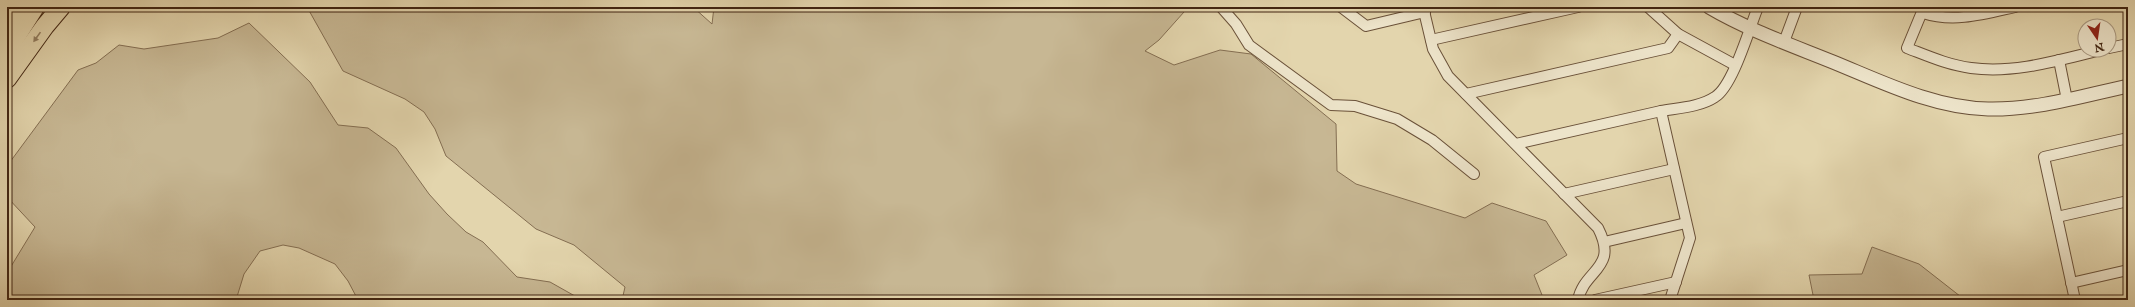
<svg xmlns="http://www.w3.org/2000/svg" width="2135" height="307" viewBox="0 0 2135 307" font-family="'IM FELL English',serif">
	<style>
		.green { fill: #c7b793; stroke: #846e52 }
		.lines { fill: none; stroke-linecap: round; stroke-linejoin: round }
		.minor-casing { stroke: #6a5139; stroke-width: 12 }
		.tertiary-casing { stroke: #6a5139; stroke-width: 15 }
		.motorway-casing { stroke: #412512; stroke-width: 20 }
		.minor { stroke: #ede4ca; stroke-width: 10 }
		.tertiary { stroke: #ede4ca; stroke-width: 13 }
		.motorway { stroke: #e3d5ad; stroke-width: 18 }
		.oneway { fill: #927d60 }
	</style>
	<rect width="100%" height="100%" fill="#e3d5ad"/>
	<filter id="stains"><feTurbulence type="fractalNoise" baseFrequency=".005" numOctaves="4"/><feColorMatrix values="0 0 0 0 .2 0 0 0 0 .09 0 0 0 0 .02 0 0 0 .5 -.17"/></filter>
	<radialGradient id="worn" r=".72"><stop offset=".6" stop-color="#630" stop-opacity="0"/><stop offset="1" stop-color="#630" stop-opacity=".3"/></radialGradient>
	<g class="green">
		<polygon points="307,7 693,7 712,24 714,7 1181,7 1184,12 1159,40 1145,51 1174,65 1220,50 1251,54 1336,124 1337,171 1356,184 1465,218 1492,203 1546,221 1567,255 1534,275 1544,300 622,300 625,287 574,245 536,229 446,156 435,129 424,112 405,99 343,71"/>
		<polygon points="249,23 310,82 338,125 368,128 396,148 429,194 447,214 466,232 483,242 517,277 550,282 582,300 358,300 348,281 335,264 299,248 283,245 260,251 244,274 236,300 7,300 7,273 35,227 7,197 7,166 78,70 96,63 119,45 144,49 218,38"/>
		<polygon points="1872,247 1919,264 1965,300 1814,300 1809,275 1862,274"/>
	</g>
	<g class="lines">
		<g class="minor-casing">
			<g id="minor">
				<polyline points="1221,7 1236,24 1249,45 1331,105 1355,106 1397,119 1432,140 1474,174"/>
				<polyline points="1341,7 1366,26 1425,12"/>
				<path d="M1423 7 1433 49 1448 76 1598 228C1619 269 1584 269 1578 300"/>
				<polyline points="1648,7 1678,34 1735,65"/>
				<path d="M1924 7 1907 48C1928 56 1948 65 1971 68 2015 74 2059 60 2101 50"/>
				<path d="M1923 13C1954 23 1984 14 2015 7"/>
				<polyline points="1431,40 1578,7"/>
				<polyline points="1784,42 1797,7"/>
				<polyline points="2109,48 2128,44"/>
				<polyline points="2059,60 2067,100"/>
				<polyline points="1466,94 1668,48 1678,34"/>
				<polyline points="1516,144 1661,111"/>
				<polyline points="1564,194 1674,169"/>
				<polyline points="2057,217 2128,201"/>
				<polyline points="1604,242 1686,223"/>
				<polyline points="2071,283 2128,270"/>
				<polyline points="1595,300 1676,282"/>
				<path d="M1670 300 1690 238 1661 111C1678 108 1700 107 1715 97 1733 86 1749 29 1758 7"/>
				<polyline points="2075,300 2044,157 2128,138"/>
			</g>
		</g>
		<g class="tertiary-casing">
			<path id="tertiary" d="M1709 7C1748 30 1791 45 1833 62 1882 82 1934 108 1988 109 2036 110 2082 96 2128 86"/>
		</g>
		<g class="motorway-casing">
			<g id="motorway">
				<polyline points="7,23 17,7"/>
				<polyline points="7,51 35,7"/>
				<polyline points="7,79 45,26 61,7"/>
			</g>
		</g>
		<use href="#minor" class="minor"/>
		<use href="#tertiary" class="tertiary"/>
		<use href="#motorway" class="motorway"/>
	</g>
	<defs><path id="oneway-solid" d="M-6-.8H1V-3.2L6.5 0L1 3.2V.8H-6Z"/></defs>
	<use class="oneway" href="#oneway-solid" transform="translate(37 37) rotate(125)"/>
	<rect width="2135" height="307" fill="none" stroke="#e3d5ad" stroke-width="24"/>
	<rect x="8" y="8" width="2119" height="291" fill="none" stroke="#412512" stroke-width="2"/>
	<rect x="12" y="12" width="2111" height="283" fill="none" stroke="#412512"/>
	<g transform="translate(2097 38) rotate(167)"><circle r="19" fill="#ede4ca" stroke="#a89880"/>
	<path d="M0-3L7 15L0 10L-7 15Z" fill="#8f2418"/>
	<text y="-6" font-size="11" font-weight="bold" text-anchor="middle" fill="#412512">N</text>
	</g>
	<rect width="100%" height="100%" filter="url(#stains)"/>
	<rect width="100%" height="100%" fill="url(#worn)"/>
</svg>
